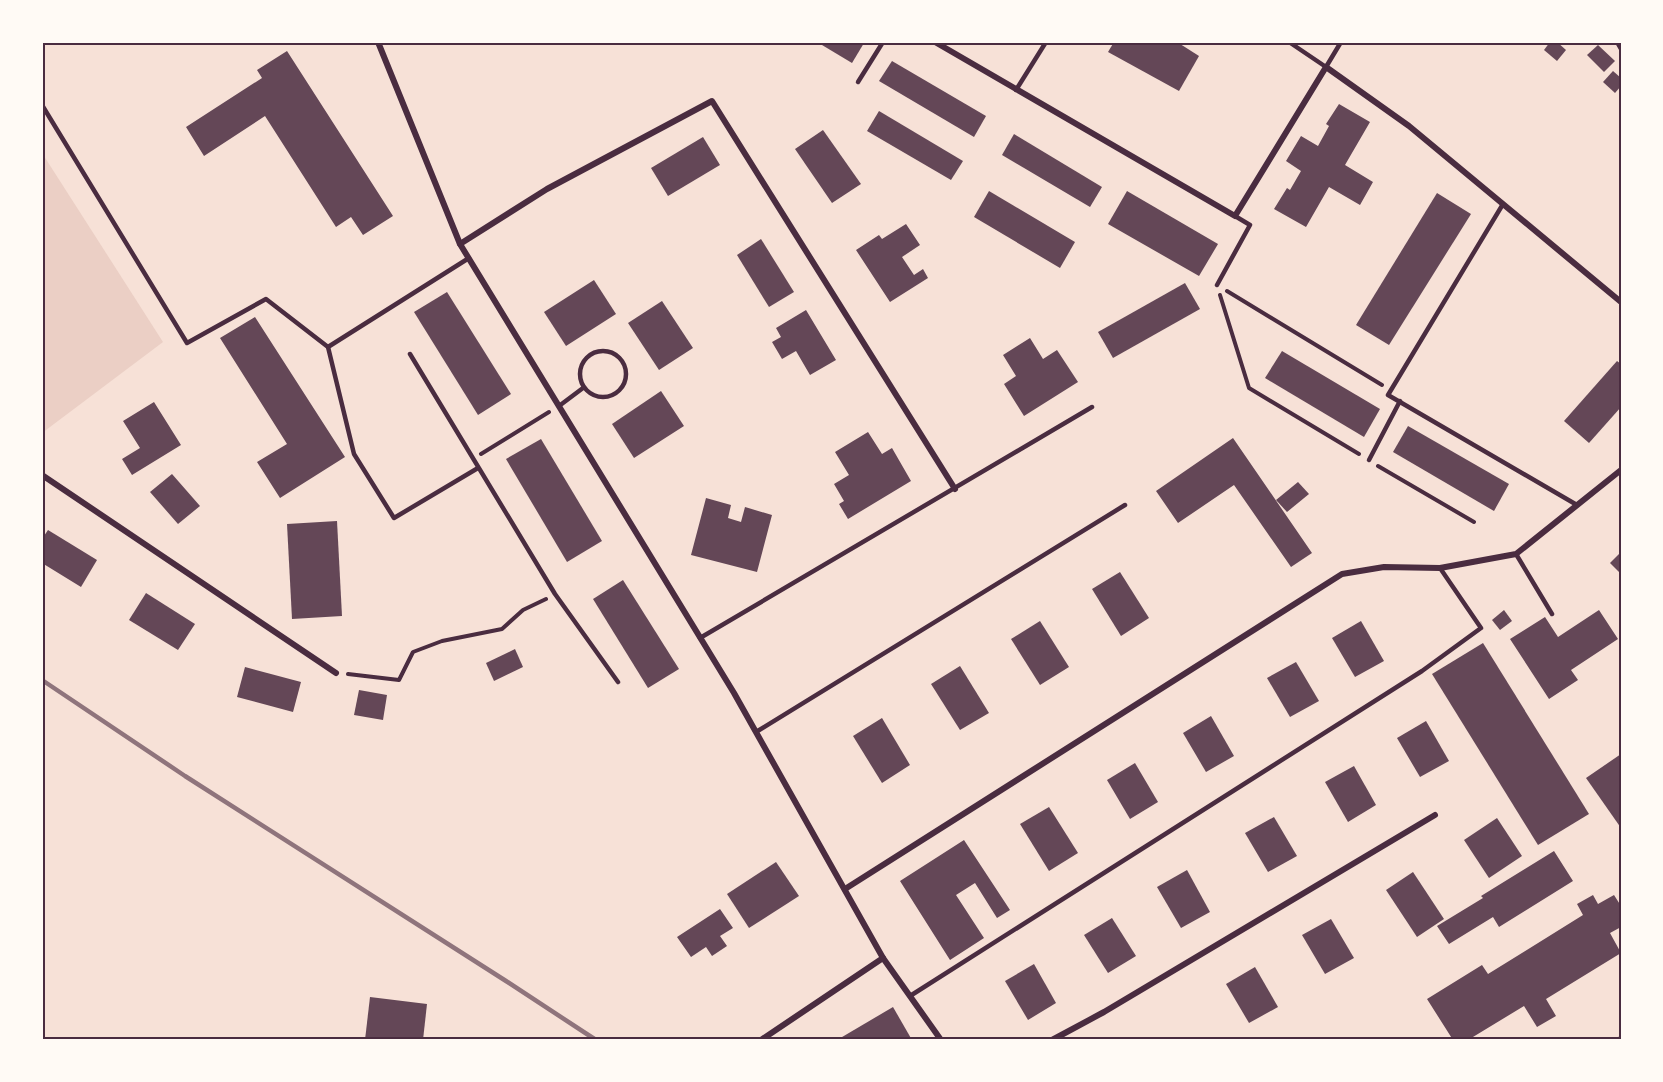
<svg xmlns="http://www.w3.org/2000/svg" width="1663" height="1082" viewBox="0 0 1663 1082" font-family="'Fira Sans Condensed',sans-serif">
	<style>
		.green { fill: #ebcfc5 }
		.building { fill: #644757 }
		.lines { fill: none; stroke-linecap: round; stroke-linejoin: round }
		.path { stroke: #4a2c40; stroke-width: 4 }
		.service { stroke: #4a2c40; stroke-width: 4.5 }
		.minor { stroke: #4a2c40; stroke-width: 6 }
		.rail { stroke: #8f747c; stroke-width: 4.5 }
		.neatline { fill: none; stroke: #4a2c40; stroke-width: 2 }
	</style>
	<rect width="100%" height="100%" fill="#f7e1d7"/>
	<polygon class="green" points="42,153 163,342 42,433"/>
	<g class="building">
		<polygon points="817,42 863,42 864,43 852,63"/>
		<polygon points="1114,42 1177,42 1199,56 1179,91 1108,52"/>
		<polygon points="1550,42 1557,42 1566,50 1557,61 1544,50"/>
		<polygon points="1598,45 1615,61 1604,72 1587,55"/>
		<polygon points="287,51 393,216 363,235 351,217 336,227 265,116 204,156 186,127 262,78 257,70"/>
		<polygon points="892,61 986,116 974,137 879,81"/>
		<polygon points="1613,71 1621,78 1621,86 1615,93 1603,82"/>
		<polygon points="1339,104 1370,122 1345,165 1373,182 1360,205 1329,187 1306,227 1274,209 1287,188 1290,190 1301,171 1286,161 1301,136 1318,146 1329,126 1326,124"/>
		<polygon points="879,111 963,161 951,180 867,131"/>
		<polygon points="823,130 861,184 832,203 795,149"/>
		<polygon points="1014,134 1102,187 1090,207 1002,155"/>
		<polygon points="703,137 720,165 668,196 651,168"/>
		<polygon points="989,191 1075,242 1060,268 974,217"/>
		<polygon points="1127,191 1218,244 1199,276 1108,224"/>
		<polygon points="1437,193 1471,214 1389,345 1356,325"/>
		<polygon points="906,224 920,245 902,257 914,275 923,269 928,278 890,302 856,250 879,235 882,239"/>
		<polygon points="761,239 794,292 769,307 737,255"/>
		<polygon points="594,280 616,314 566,346 544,312"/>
		<polygon points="1185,283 1200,309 1113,358 1098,332"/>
		<polygon points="447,292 511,394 478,415 414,312"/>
		<polygon points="662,301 693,348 659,370 628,323"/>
		<polygon points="806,310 836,360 810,375 796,351 782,359 772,342 781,337 776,328"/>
		<polygon points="255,317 345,457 280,498 257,462 287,444 220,338"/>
		<polygon points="1030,338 1043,359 1057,350 1078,382 1024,416 1004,384 1016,376 1003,355"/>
		<polygon points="1282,351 1380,409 1364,437 1265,378"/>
		<polygon points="1617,361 1621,364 1621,407 1589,443 1564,421"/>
		<polygon points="661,391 684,426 634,458 612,424"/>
		<polygon points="154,402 181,445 132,475 122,459 140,448 123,421"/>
		<polygon points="1408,426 1509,484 1494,511 1393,452"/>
		<polygon points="868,432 882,454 892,448 911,481 848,519 839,504 844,501 834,484 849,475 835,452"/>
		<polygon points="1233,438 1312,553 1291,567 1234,485 1178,523 1156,491"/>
		<polygon points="541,439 602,541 567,562 506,459"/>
		<polygon points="172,474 200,506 178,524 150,492"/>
		<polygon points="1298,482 1309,494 1287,512 1276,500"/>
		<polygon points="706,498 731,505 728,518 741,522 745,507 772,515 757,572 691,555"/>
		<polygon points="337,521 342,616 292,619 287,524"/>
		<polygon points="48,530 97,560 81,587 42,563 42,539"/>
		<polygon points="1621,552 1621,574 1610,563"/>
		<polygon points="1120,572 1149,618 1121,636 1092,589"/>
		<polygon points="623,580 679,669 648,688 593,599"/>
		<polygon points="146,593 195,624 178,650 129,620"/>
		<polygon points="1504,610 1512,621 1500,630 1492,620"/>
		<polygon points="1599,610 1618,639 1571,670 1578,680 1549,699 1510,639 1545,617 1558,637"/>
		<polygon points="1040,621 1069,667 1040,685 1011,639"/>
		<polygon points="1361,621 1384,661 1355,677 1332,638"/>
		<polygon points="1483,643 1589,814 1538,845 1432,674"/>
		<polygon points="515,649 523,667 494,681 486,663"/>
		<polygon points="1296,662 1319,701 1290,717 1267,678"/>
		<polygon points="960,666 989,713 960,730 931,684"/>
		<polygon points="245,667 301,682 293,712 237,697"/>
		<polygon points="359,690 387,695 383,720 354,715"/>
		<polygon points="1211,716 1234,756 1206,772 1183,733"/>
		<polygon points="882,718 910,765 882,783 853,736"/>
		<polygon points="1426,721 1449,761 1420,777 1397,738"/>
		<polygon points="1621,754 1621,828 1586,778"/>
		<polygon points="1135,763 1158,802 1130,819 1107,780"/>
		<polygon points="1354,766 1376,805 1348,822 1325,782"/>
		<polygon points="1049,807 1078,853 1049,871 1020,824"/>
		<polygon points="1274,817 1297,856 1268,872 1245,833"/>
		<polygon points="1497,818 1522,856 1489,878 1464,840"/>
		<polygon points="964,840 1010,910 997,918 975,883 956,895 984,938 950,960 900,881"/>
		<polygon points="1554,851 1573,881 1499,927 1493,917 1449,944 1437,926 1483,898 1481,896"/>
		<polygon points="776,862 799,896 749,928 727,894"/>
		<polygon points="1187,870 1210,912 1181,928 1157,887"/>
		<polygon points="1413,872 1444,919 1417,937 1386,890"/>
		<polygon points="1593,895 1598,904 1614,895 1621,906 1621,927 1610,933 1621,953 1546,999 1556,1016 1537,1027 1524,1006 1468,1040 1453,1040 1427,999 1482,965 1488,974 1583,915 1577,904"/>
		<polygon points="720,909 733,928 720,936 727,946 712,956 706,947 691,957 677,937"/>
		<polygon points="1112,918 1136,956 1108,973 1084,935"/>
		<polygon points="1331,919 1354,958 1325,974 1302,935"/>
		<polygon points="1034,964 1056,1003 1028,1020 1005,981"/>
		<polygon points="1255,967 1278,1007 1249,1023 1226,984"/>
		<polygon points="370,997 427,1004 423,1040 365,1040"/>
		<polygon points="893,1007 912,1040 837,1040"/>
	</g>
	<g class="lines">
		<g class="path">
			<polyline points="1227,291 1382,385"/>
			<polyline points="1220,295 1249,388 1359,454"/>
			<polyline points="481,454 549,412"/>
			<polyline points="1378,466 1474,522"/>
			<polyline points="348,674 399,680 413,652 442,641 502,629 523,610 546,599"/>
		</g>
		<g class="service">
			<polyline points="1289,42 1326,67 1341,42"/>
			<polyline points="1617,42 1621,49"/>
			<polyline points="858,82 883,42"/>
			<polyline points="1016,90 1046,42"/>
			<polyline points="42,105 187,343 266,299 328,347 354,454 394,518 478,468"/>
			<polyline points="1503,204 1388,395 1577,505"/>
			<polyline points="1217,285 1250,225 1235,216"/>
			<polyline points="328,347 469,258"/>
			<circle cx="603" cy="374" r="23"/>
			<polyline points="410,354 555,594 618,682"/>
			<polyline points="559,406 583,388"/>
			<polyline points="1369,460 1400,401"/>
			<polyline points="1516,554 1552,614"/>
			<polyline points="700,638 1092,407"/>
			<polyline points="756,732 1125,505"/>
			<polyline points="910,996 1422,671 1481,628 1440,568"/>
		</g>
		<g class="minor">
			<polyline points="378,42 460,244 734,693 883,958 941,1040"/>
			<polyline points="935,42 1235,216 1326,67 1409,126 1621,302"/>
			<polyline points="460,244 547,189 712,101 955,489"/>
			<polyline points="42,475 336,673"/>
			<polyline points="845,889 1342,574 1384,567 1440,568 1516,554 1621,470"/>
			<polyline points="761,1040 883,958"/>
			<polyline points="1052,1040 1104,1012 1435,815"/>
		</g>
		<g class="rail">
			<polyline points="42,680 185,776 506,981 596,1040"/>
			<polyline points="1617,1040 1621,1038"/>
		</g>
	</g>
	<rect width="1663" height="1082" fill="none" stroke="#fffaf5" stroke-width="87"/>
	<rect x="44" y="44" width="1576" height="994" class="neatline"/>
</svg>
